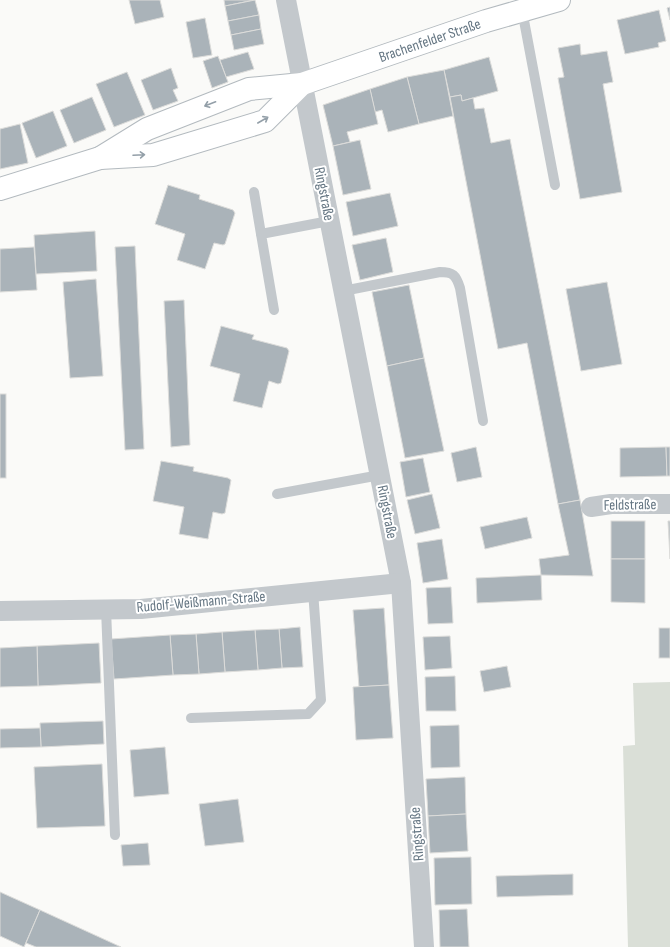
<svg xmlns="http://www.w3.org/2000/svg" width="670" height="947" viewBox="0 0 670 947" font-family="'Sofia Sans Condensed',sans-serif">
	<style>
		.green { fill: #dadfd7 }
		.building { fill: #aab3b9; stroke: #dcdcda }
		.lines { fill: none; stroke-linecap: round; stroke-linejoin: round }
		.secondary-casing { stroke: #b3babf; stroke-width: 24 }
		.lane { stroke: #c3c8cc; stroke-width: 10 }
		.street { stroke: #c3c8cc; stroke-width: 20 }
		.secondary { stroke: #fff; stroke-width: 22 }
		.oneway { stroke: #939fa8 }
		.labels { text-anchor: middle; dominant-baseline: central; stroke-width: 4; stroke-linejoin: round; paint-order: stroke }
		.street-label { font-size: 15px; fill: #657683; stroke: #fff }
	</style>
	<rect width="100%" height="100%" fill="#fafaf8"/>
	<polygon class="green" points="670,682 670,947 628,947 623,746 635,745 633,683"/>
	<g class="building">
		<polygon points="129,0 160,0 164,17 135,24"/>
		<polygon points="224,0 254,0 225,6"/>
		<polygon points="255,0 259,15 228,21 225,6"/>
		<polygon points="670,7 670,20 667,8"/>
		<polygon points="659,10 666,41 658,43 659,47 625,54 617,20"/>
		<polygon points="259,15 261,29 231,35 228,21"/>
		<polygon points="205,18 212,55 193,58 186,22"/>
		<polygon points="261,29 264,44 234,50 231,35"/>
		<polygon points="580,44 581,55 607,51 613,82 603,84 622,192 580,199 558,78 564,77 558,48"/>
		<polygon points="248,52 254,69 226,77 220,60"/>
		<polygon points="218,56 228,82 212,88 203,61"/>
		<polygon points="489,57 498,91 462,101 461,95 450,97 444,70"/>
		<polygon points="171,68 178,88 173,90 178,101 153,110 141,80"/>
		<polygon points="444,70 453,116 419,124 407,77"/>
		<polygon points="127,72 145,115 114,127 96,84"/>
		<polygon points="407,77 419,124 388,132 382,110 375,112 370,89"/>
		<polygon points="370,89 378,124 347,132 350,142 333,146 323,105"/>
		<polygon points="461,95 462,101 473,98 475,109 484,108 491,143 510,139 580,500 558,504 527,343 498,349 450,97"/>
		<polygon points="92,97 106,130 74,143 60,110"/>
		<polygon points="53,111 67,146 36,158 22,123"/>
		<polygon points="20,124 28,163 0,169 0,129"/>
		<polygon points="360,140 371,189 343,195 333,146"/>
		<polygon points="168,185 200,195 199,199 233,210 235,213 225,244 223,245 214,243 205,269 177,260 185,234 155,224"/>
		<polygon points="390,193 398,226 353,236 346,202"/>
		<polygon points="95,231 97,271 36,274 34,235"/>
		<polygon points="386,238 393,272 360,280 352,245"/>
		<polygon points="135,246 144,449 125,450 115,247"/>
		<polygon points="34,247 37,290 0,292 0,249"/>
		<polygon points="96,279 103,376 70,378 63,282"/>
		<polygon points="607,282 622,364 581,371 566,289"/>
		<polygon points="409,285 424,358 387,366 372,292"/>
		<polygon points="184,300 190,445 171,447 164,301"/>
		<polygon points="221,326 254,335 252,339 287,348 289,351 281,383 278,384 269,381 262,408 233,401 240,374 210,366"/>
		<polygon points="424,358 444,451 405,458 387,366"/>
		<rect x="0" y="394" width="6" height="84"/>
		<polygon points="476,447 482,477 457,482 451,453"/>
		<polygon points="666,447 667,476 620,477 620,448"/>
		<polygon points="666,447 670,447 670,476 667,476"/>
		<polygon points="423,458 430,492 406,497 400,462"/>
		<polygon points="161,461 194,467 193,471 228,478 231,480 225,513 222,514 213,512 208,539 179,534 184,507 153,501"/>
		<polygon points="432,494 440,528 415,534 407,500"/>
		<polygon points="580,500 593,576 541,575 539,559 569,555 558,504"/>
		<polygon points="527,517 532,538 485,549 480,527"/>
		<rect x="611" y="521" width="34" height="38"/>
		<polygon points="668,521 670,521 670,559"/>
		<polygon points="442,539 448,579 423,583 417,543"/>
		<polygon points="611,559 645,559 645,603 611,602"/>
		<polygon points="541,575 542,600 477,603 476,578"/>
		<polygon points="451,587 453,623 428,624 426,588"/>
		<polygon points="384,608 389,685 359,687 353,610"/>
		<polygon points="300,627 303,667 282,668 279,629"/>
		<rect x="659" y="628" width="11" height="30"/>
		<polygon points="279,629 282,668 258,670 255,630"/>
		<polygon points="255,630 258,670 225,672 222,632"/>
		<polygon points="222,632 225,672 199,674 196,634"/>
		<polygon points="196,634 199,674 173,675 170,635"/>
		<polygon points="170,635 173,675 114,679 111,639"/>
		<polygon points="450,636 452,668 425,670 423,637"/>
		<polygon points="99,643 101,683 38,686 37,646"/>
		<polygon points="37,646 38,686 0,687 0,648"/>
		<polygon points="507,666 511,687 484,692 480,671"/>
		<polygon points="455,676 456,711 426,711 425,677"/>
		<polygon points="389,685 393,738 356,740 353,687"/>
		<polygon points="103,721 104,744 41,747 40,723"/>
		<polygon points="459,725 460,767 431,768 430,726"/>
		<polygon points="40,728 41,747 0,748 0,729"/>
		<polygon points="165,747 169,794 134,797 130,750"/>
		<polygon points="102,764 105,826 37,828 34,767"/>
		<polygon points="465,777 466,814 428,816 426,779"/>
		<polygon points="238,799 244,842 205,846 199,804"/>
		<polygon points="466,814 468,851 430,853 428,816"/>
		<polygon points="148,843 150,865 123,866 121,845"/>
		<polygon points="471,857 472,904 435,905 434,858"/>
		<polygon points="573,874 573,895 497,897 496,876"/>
		<polygon points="0,892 40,910 24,947 0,936"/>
		<polygon points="467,909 469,947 440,947 439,910"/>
		<polygon points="40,910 121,947 36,947 26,943"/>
	</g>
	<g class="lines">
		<g class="secondary-casing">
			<g id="secondary">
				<path id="s1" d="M100 158 147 129 249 89 302 84 486 21 559 0"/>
				<polyline points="0,189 100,158 153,155 265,121 302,84"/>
			</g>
		</g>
		<g class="lane">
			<polyline points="522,10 555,185"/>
			<polyline points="254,192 261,234"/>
			<path d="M343 291 440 272C453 272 456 275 460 288L483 421"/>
			<polyline points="274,310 261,234 329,221"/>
			<polyline points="277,494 380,475"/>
			<polyline points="106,609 115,835"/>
			<polyline points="191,718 308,714 321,700 313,591"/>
		</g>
		<g class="street">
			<polyline points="286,0 401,583 424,947"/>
			<polyline points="591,507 611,504 670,504"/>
			<polyline points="0,611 141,609 401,583"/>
		</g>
		<use href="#secondary" class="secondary"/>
	</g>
	<defs><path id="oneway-shaft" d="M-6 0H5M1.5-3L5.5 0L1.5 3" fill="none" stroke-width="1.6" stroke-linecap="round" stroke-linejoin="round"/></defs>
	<g class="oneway">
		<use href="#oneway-shaft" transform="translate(210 104) rotate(159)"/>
		<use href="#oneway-shaft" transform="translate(263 120) rotate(-30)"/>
		<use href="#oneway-shaft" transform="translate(139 155) rotate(-3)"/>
	</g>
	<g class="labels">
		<g class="street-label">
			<text stroke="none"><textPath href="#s1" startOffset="353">Brachenfelder Straße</textPath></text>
			<text transform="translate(324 194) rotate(79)">Ringstraße</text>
			<text transform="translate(630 505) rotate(-1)">Feldstraße</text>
			<text transform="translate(387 512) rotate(79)">Ringstraße</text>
			<text transform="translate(201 602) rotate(-5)">Rudolf-Weißmann-Straße</text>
			<text transform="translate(417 834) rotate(-94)">Ringstraße</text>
		</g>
	</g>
</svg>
